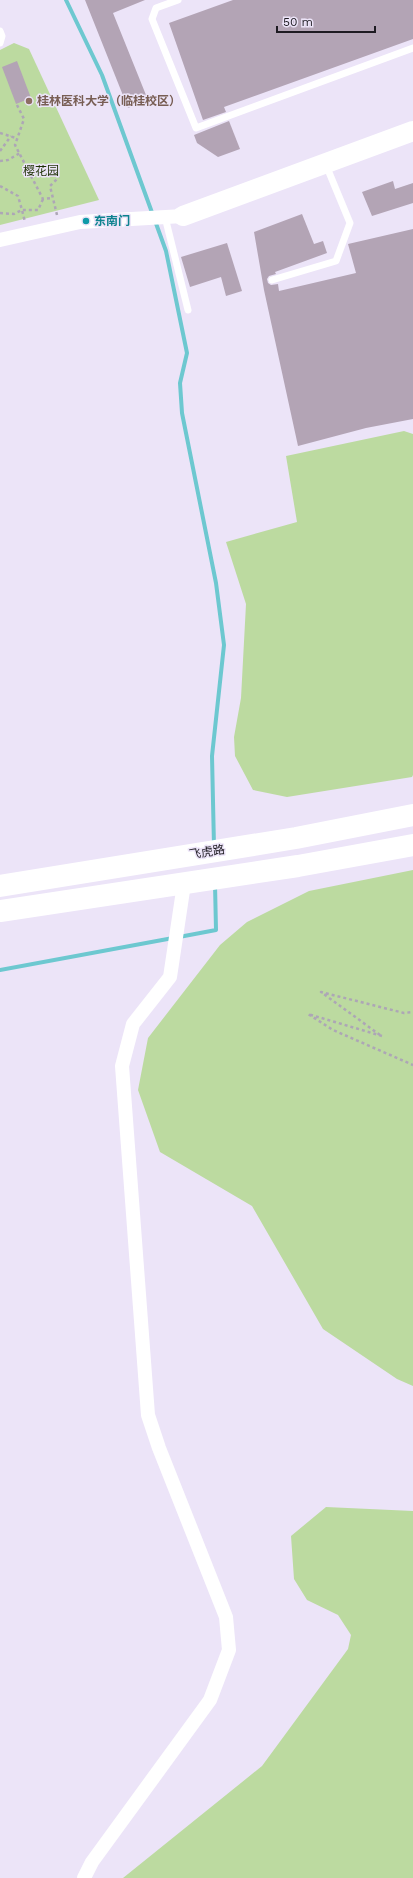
<svg xmlns="http://www.w3.org/2000/svg" width="413" height="1878" viewBox="0 0 413 1878" font-family="'Work Sans','Noto Sans SC',sans-serif">
	<style>
		.green { fill: #bcdaa0 }
		.lines { fill: none; stroke-linecap: round; stroke-linejoin: round }
		.stream { stroke: #6dc8d0; stroke-width: 4 }
		.building { fill: #b3a4b5 }
		.path { stroke: #ada6b6; stroke-width: 2.5; stroke-dasharray: 3 3; stroke-linecap: butt }
		.lane { stroke: #fff; stroke-width: 7 }
		.street { stroke: #fff; stroke-width: 14 }
		.secondary { stroke: #fff; stroke-width: 20 }
		.primary { stroke: #fff; stroke-width: 22 }
		.education-dot { fill: #8d6e63; stroke: #ece4f8; stroke-width: 1.5 }
		.culture-dot { fill: #0f9aa8; stroke: #ece4f8; stroke-width: 1.5 }
		.labels { text-anchor: middle; dominant-baseline: central; stroke-width: 3; stroke-linejoin: round; paint-order: stroke }
		.education-label { font-size: 12px; font-weight: bold; fill: #785e54; stroke: #ece4f8; text-anchor: start }
		.park-label { font-size: 12px; fill: #1f3206; stroke: #ece4f8 }
		.culture-label { font-size: 12px; font-weight: bold; fill: #0d838f; stroke: #ece4f8; text-anchor: start }
		.street-label { font-size: 12px; fill: #1e1b22; stroke: #ece4f8 }
	</style>
	<rect width="100%" height="100%" fill="#ece4f8"/>
	<g class="green">
		<polygon points="14,43 29,49 99,200 0,225 0,50"/>
		<polygon points="404,431 413,434 413,775 412,777 287,797 253,790 235,756 234,737 241,698 246,604 226,542 297,522 286,456"/>
		<polygon points="413,870 413,1386 397,1379 323,1329 252,1206 160,1152 138,1090 148,1038 220,945 247,922 309,891"/>
		<polygon points="326,1507 413,1511 413,1878 123,1878 262,1766 348,1649 351,1635 338,1615 307,1600 294,1579 291,1536"/>
	</g>
	<g class="lines">
		<g class="stream">
			<polyline points="66,0 102,75 166,251 187,353 180,383 182,413 216,583 224,645 212,756 214,846"/>
			<polyline points="179,937 216,930 215,884"/>
			<polyline points="0,970 173,938"/>
		</g>
	</g>
	<g class="building">
		<polygon points="85,0 145,0 113,13 148,100 128,108"/>
		<polygon points="233,0 413,0 413,39 224,107 226,112 203,120 169,23"/>
		<polygon points="17,61 31,98 16,104 2,67"/>
		<polygon points="229,121 240,149 218,157 197,143 194,135"/>
		<polygon points="393,181 395,189 413,183 413,203 372,216 362,192"/>
		<polygon points="302,214 314,244 323,241 327,253 275,272 276,274 269,276 267,279 268,283 271,285 278,284 279,291 356,273 348,244 413,229 413,419 366,428 298,446 264,290 254,232"/>
		<polygon points="227,243 242,291 226,296 221,277 190,287 181,257"/>
	</g>
	<g class="lines">
		<g class="path">
			<polyline points="17,105 24,119 15,145 43,199 53,198"/>
			<polyline points="0,133 16,138"/>
			<polyline points="0,151 11,136"/>
			<polyline points="0,161 8,160 20,153"/>
			<polyline points="0,186 18,196 22,210 38,210 43,199"/>
			<polyline points="0,213 14,214 22,210 25,222"/>
			<polyline points="57,215 50,186 59,177"/>
			<polyline points="380,1035 321,992 404,1013 413,1012"/>
			<polyline points="382,1036 308,1014 333,1030 413,1065"/>
		</g>
		<g class="lane">
			<polyline points="178,0 156,8 152,19 196,128 413,48"/>
			<polyline points="0,31 2,36 0,43"/>
			<polyline points="165,217 188,310"/>
			<polyline points="272,280 336,261 350,223 326,165"/>
		</g>
		<g class="street">
			<polyline points="0,240 80,222 183,216"/>
			<polyline points="84,1878 92,1862 210,1700 229,1650 226,1617 159,1448 148,1415 122,1066 133,1024 170,977 184,884"/>
		</g>
		<polyline class="secondary" points="183,216 413,131"/>
		<g class="primary">
			<polyline points="0,886 296,838 413,815"/>
			<polyline points="0,911 298,866 413,845"/>
		</g>
	</g>
	<circle class="education-dot" cx="29" cy="101" r="4"/>
	<circle class="culture-dot" cx="86" cy="221" r="4"/>
	<g class="labels">
		<g class="education-label">
			<text x="37" y="101">桂林医科大学（临桂校区）</text>
		</g>
		<g class="park-label">
			<text x="41" y="171">樱花园</text>
		</g>
		<g class="culture-label">
			<text x="94" y="221">东南门</text>
		</g>
		<g class="street-label">
			<text transform="translate(207 852) rotate(-9)">飞虎路</text>
		</g>
	</g>
	<path d="M277 26v6h98v-6" fill="none" stroke="#1e1b22" stroke-width="2"/>
	<text x="283" y="26" font-size="12" fill="#1e1b22" stroke="#ece4f8" stroke-width="3" paint-order="stroke">50 m</text>
</svg>
